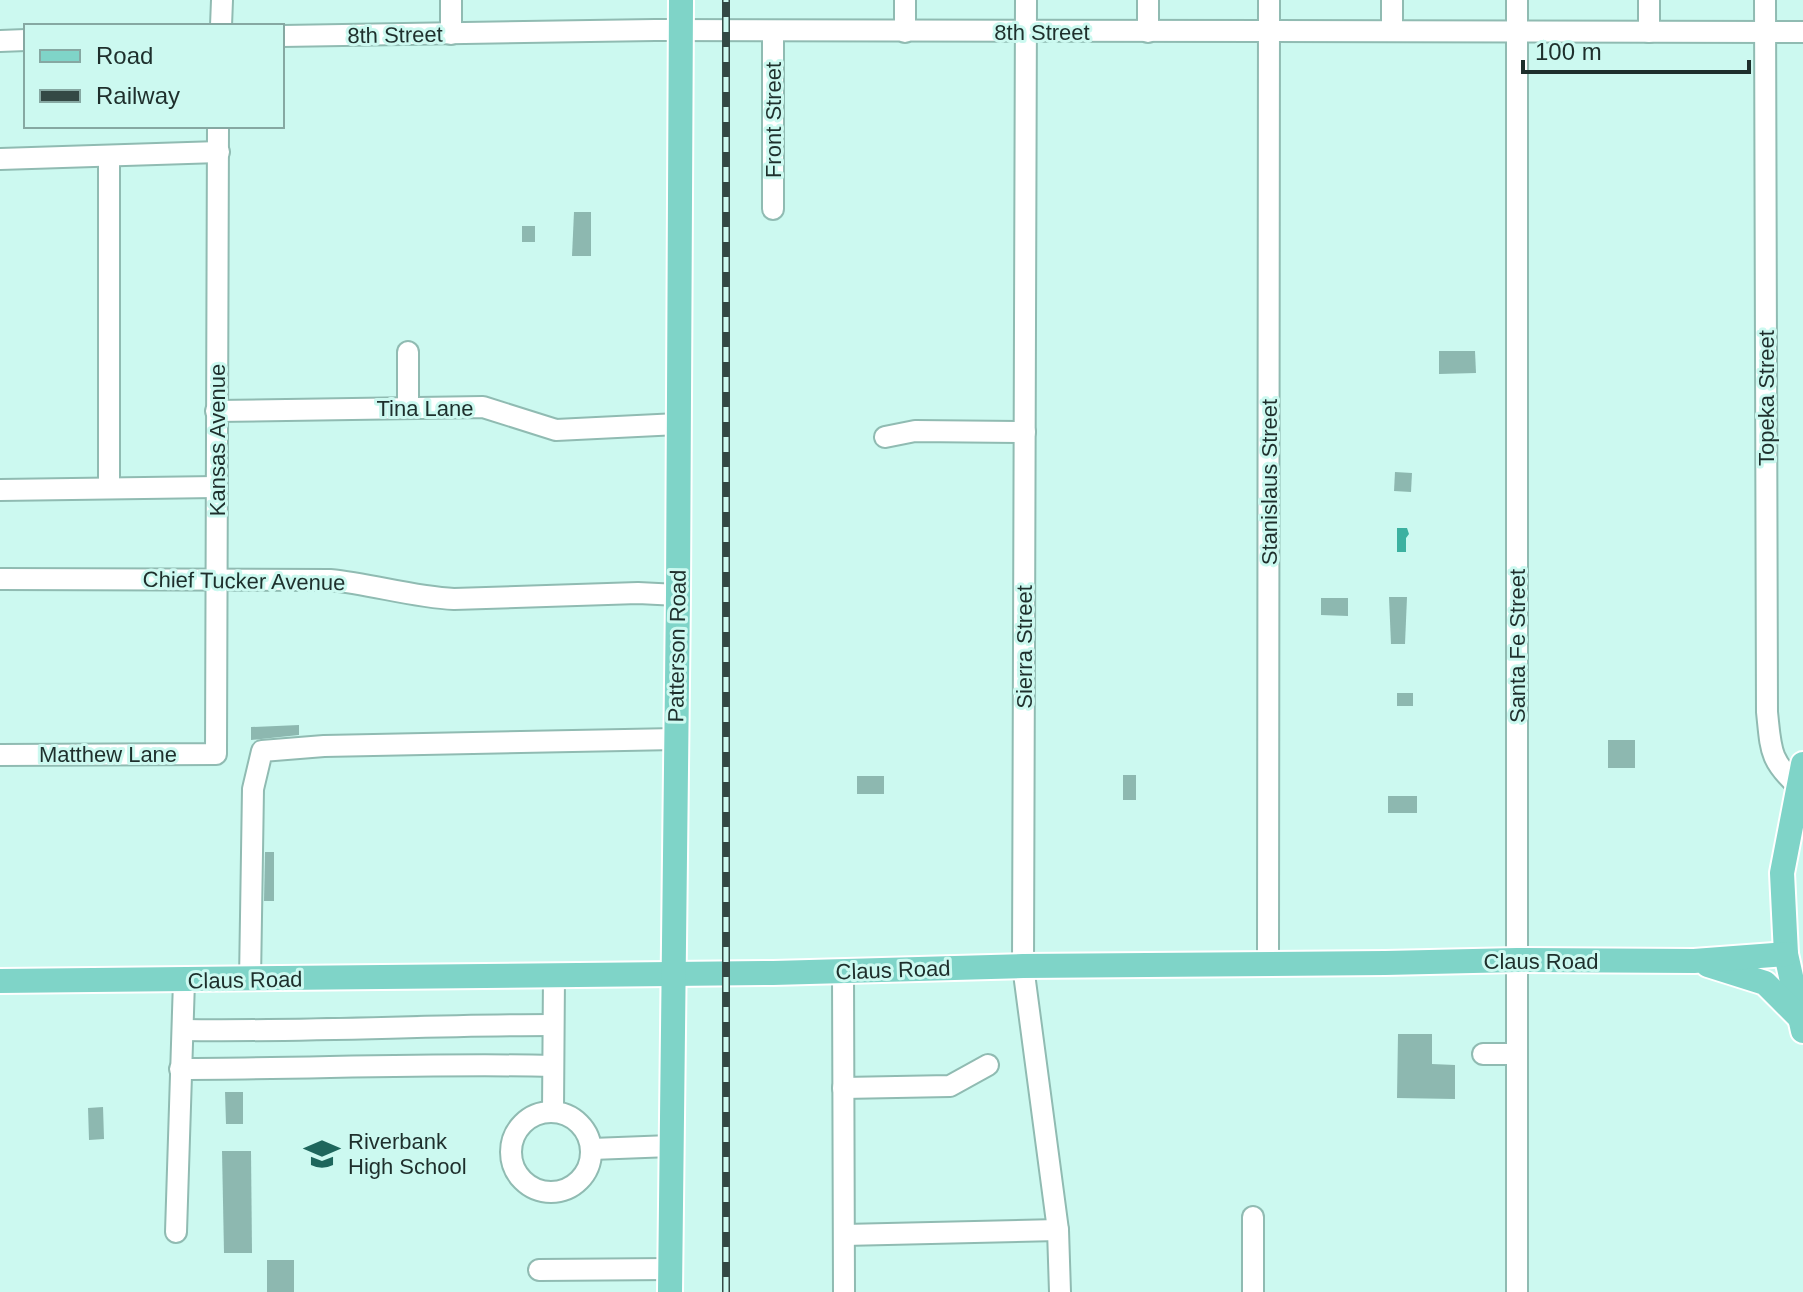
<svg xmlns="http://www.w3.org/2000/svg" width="1803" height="1292" viewBox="0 0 1803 1292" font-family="Arial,sans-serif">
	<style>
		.water { fill: #3cb1a0 }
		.building { fill: #8db8b0 }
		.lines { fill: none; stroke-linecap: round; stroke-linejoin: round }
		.minor-casing { stroke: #90bbb2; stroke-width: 24 }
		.major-casing { stroke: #fff; stroke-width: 28 }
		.minor { stroke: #fff; stroke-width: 20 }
		.major { stroke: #7fd4c8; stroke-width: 24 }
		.rail-casing { stroke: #344945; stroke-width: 8 }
		.rail { stroke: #ccf9f0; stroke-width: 5; stroke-dasharray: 15; stroke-linecap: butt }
		.labels { text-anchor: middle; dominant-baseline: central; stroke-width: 6; stroke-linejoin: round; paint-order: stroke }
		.street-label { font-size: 22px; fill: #1e2f2c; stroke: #ccf9f0 }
		.poi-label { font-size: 22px; fill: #1e2f2c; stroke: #ccf9f0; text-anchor: start }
	</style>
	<rect width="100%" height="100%" fill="#ccf9f0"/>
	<polygon class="water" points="1397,528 1407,528 1409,534 1406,538 1406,552 1397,552"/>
	<g class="building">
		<polygon points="574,212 591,212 591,256 572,256"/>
		<rect x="522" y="226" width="13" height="16"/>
		<polygon points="1439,351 1475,351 1476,373 1439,374"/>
		<polygon points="1395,472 1412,473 1411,492 1394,491"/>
		<polygon points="1389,597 1407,597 1405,644 1391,644"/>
		<polygon points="1321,598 1348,598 1348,616 1321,615"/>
		<rect x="1397" y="693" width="16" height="13"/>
		<polygon points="299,725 299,735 251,740 251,727"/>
		<rect x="1608" y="740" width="27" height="28"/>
		<rect x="1123" y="775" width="13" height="25"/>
		<rect x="857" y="776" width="27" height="18"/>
		<rect x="1388" y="796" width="29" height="17"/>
		<polygon points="265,852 274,852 274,901 264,901"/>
		<polygon points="1398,1034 1432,1034 1432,1064 1455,1065 1455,1099 1397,1098"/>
		<polygon points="225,1092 243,1092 243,1124 226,1124"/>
		<polygon points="103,1107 104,1139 89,1140 88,1108"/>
		<polygon points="222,1151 251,1151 252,1253 224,1253"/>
		<rect x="267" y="1260" width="27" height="32"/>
	</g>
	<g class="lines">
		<g class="minor-casing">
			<g id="minor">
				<polyline points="1026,0 1023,966 1058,1230 1060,1292"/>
				<polyline points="1148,0 1148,32"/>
				<polyline points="1392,0 1392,31"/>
				<polyline points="1517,0 1517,1292"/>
				<polyline points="1649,0 1649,32"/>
				<path d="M1765 0 1767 712C1771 749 1769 760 1798 786"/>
				<polyline points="221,26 222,0"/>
				<polyline points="773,32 773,209"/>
				<polyline points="905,32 905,0"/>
				<polyline points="451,34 451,0"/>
				<polyline points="282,36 655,30 1803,32"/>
				<polyline points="0,41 26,40"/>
				<polyline points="109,156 109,488"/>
				<polyline points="0,159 219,152"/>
				<polyline points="408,352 408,407"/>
				<polyline points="216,411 483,407 556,430 678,424"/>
				<polyline points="885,437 915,431 1025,432"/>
				<polyline points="0,490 216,487"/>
				<path d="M0 579 330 580C372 584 412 597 454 599L638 593 678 595"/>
				<polyline points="0,755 216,754 218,126"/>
				<polyline points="1268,964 1269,0"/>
				<polyline points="843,971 844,1292"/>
				<polyline points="250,980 253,789 262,751 324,746 676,739"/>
				<path d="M183 1030C306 1032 430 1025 553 1025"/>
				<polyline points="1483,1054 1517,1054"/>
				<path d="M180 1069C305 1069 429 1063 553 1066"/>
				<polyline points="843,1088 950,1086 988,1065"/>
				<polyline points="553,1111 554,976"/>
				<circle cx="551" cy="1152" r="40"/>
				<polyline points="592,1149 671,1146"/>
				<polyline points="1253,1217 1253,1292"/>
				<polyline points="176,1232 184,981"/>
				<polyline points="844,1235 1058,1230"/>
				<polyline points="539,1270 670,1269"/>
			</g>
		</g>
		<g class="major-casing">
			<g id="major">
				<polyline points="1803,764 1782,873 1786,954 1803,1031"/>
				<polyline points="1708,965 1765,983 1800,1018"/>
				<polyline points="0,981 773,973 1023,966 1385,963 1517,960 1694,961 1786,954"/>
				<polyline points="670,1292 678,595 681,0"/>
			</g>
		</g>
		<use href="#minor" class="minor"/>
		<use href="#major" class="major"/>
		<g class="rail-casing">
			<polyline id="rail" points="726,1292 726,0"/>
		</g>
		<use href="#rail" class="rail"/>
	</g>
	<defs>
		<g id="school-bare" transform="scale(2.76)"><path d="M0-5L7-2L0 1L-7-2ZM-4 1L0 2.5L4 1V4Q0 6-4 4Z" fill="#1e665c" stroke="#ccf9f0" stroke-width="2.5" paint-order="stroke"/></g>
	</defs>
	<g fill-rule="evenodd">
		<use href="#school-bare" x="322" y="1154"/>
	</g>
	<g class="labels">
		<g class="street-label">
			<text x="1042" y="32">8th Street</text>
			<text transform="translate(395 35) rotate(-1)">8th Street</text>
			<text transform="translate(773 120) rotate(-90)">Front Street</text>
			<text transform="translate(1766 398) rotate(-90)">Topeka Street</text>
			<text x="425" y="408">Tina Lane</text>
			<text transform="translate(217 440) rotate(-90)">Kansas Avenue</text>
			<text transform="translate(1269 482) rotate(-90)">Stanislaus Street</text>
			<text transform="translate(244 581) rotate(1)">Chief Tucker Avenue</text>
			<text transform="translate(677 646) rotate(-89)">Patterson Road</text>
			<text transform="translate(1517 646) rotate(-90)">Santa Fe Street</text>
			<text transform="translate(1024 647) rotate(-90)">Sierra Street</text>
			<text x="108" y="754">Matthew Lane</text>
			<text x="1541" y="961">Claus Road</text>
			<text transform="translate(893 970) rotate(-2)">Claus Road</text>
			<text transform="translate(245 980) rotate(-1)">Claus Road</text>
		</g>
		<g class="poi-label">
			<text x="348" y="1141">Riverbank<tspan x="348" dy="25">High School</tspan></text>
		</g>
	</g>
	<rect x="24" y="24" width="260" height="104" fill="#ccf9f0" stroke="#86a8a2" stroke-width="2"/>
	<rect x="40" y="50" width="40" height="12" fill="#7fd4c8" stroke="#86a8a2" stroke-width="2"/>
	<text x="96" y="64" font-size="24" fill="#1e2f2c">Road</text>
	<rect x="40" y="90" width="40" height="12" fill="#344945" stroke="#86a8a2" stroke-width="2"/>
	<text x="96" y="104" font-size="24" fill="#1e2f2c">Railway</text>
	<path d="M1523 60v12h226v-12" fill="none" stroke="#1e2f2c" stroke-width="4"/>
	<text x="1535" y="60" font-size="24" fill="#1e2f2c" stroke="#ccf9f0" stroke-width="6" paint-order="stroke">100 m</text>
</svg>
